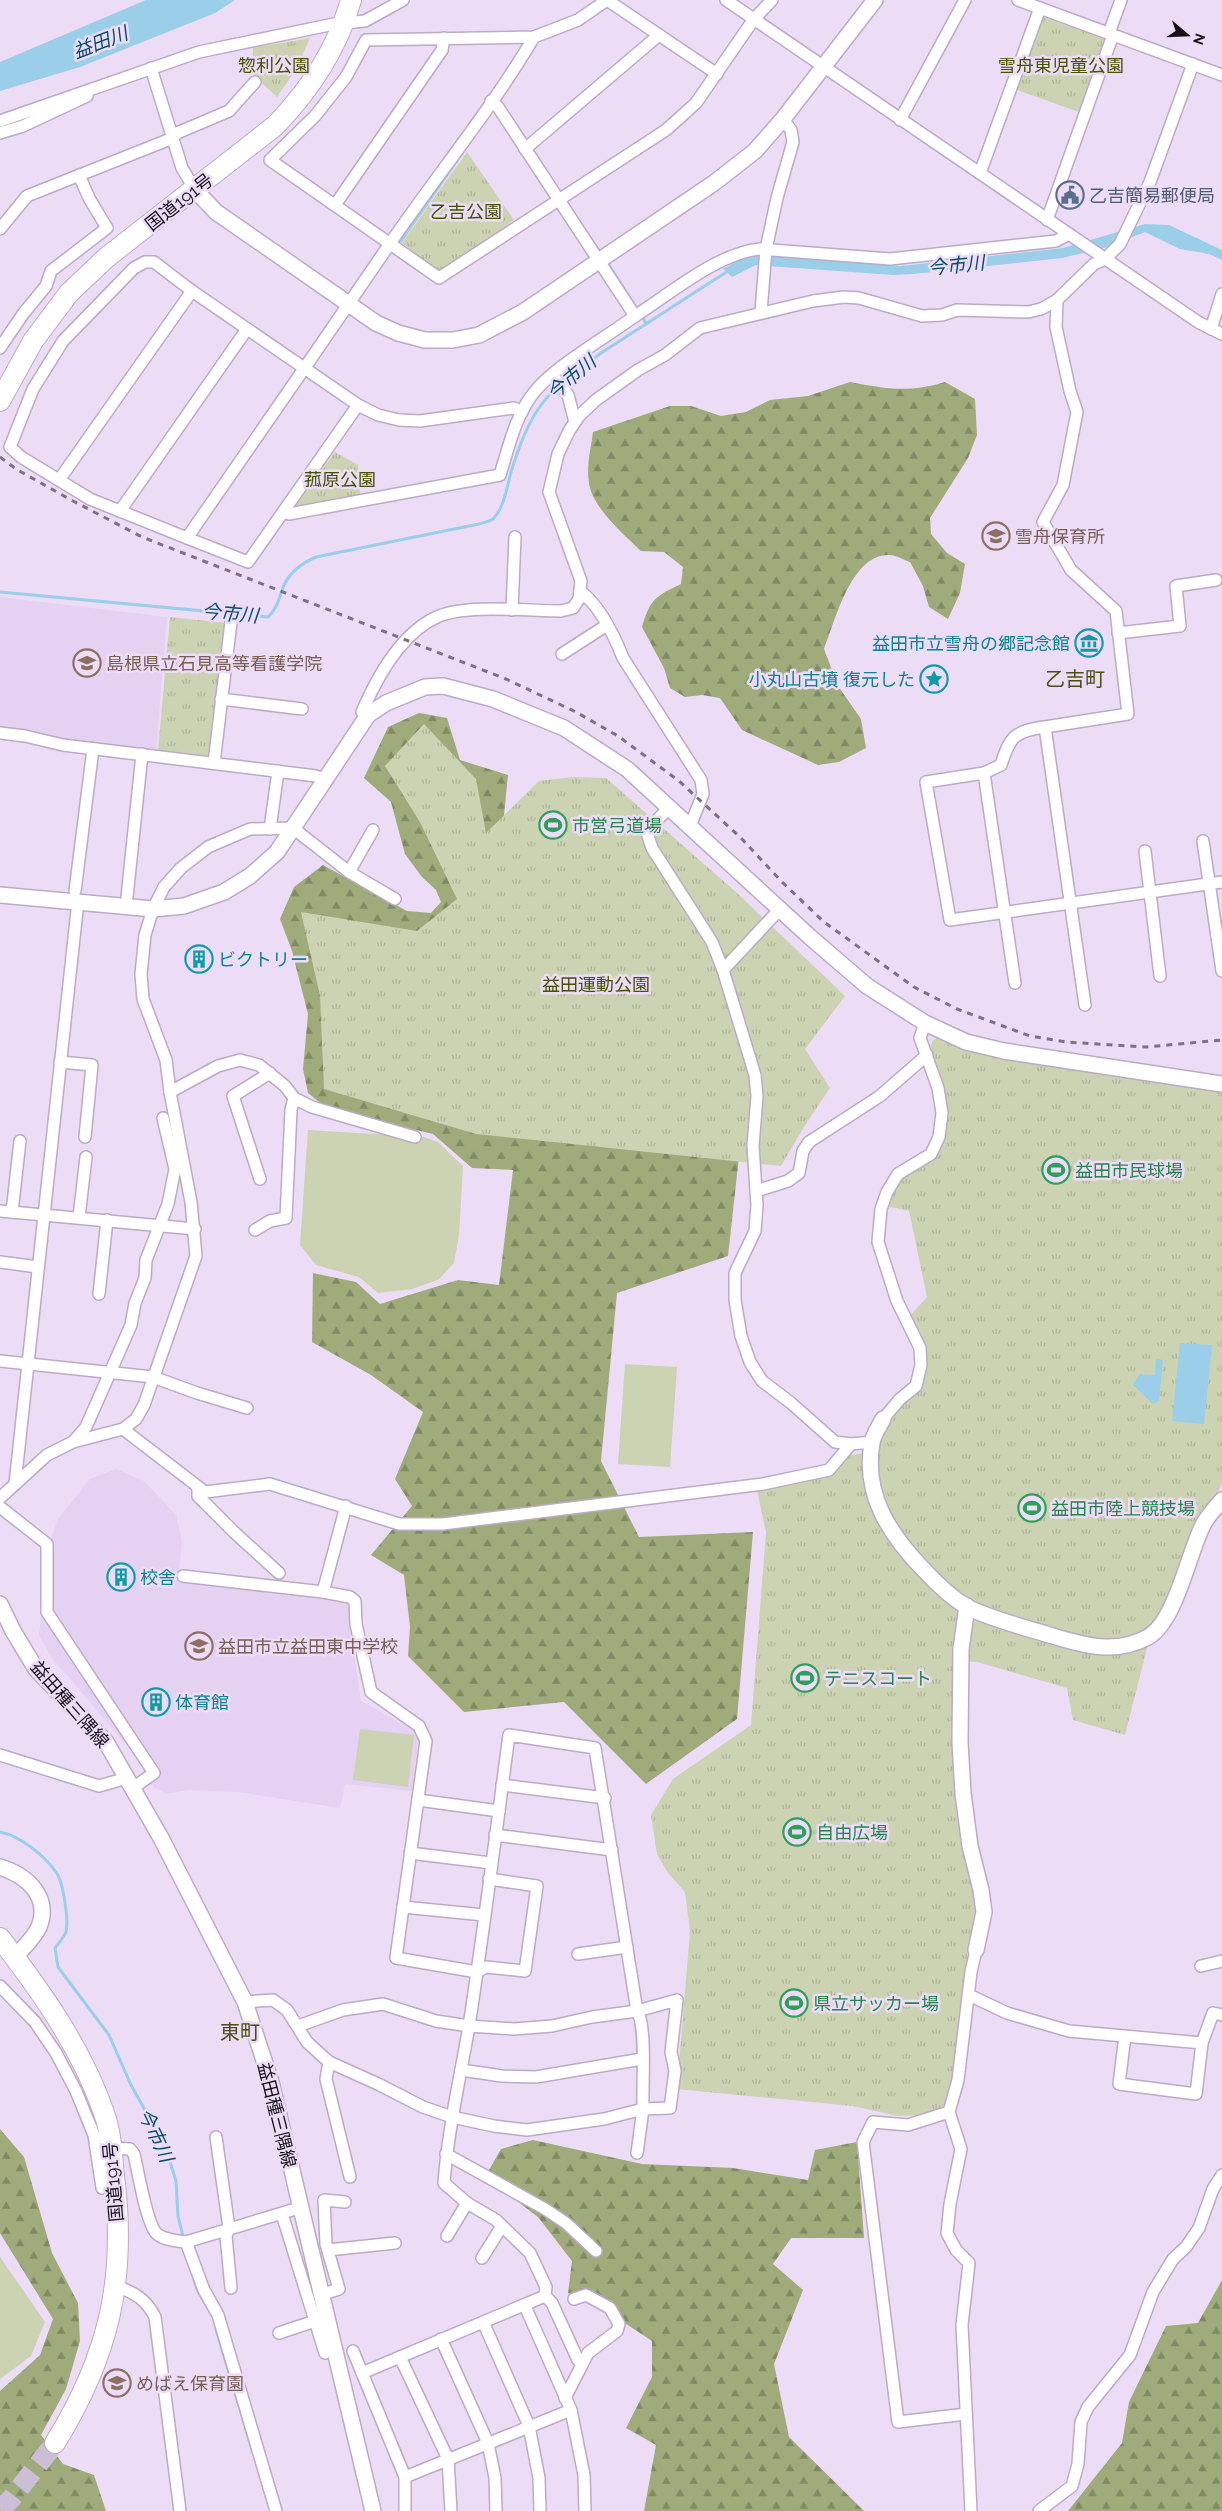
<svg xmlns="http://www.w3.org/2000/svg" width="1222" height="2511" viewBox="0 0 1222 2511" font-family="Raleway,'Noto Sans JP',sans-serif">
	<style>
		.built { fill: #e5d1f2 }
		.green { fill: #cbd3b3 }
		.forest { fill: url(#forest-firs) }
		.park { fill: url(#park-tufts) }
		.water { fill: #9acee9 }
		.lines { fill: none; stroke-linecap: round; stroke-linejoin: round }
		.stream { stroke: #9acee9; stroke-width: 3 }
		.highway-tunnel { stroke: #ccbed5; stroke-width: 20; stroke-dasharray: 20 10; stroke-linecap: butt }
		.street-casing { stroke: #bbabc5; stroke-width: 14 }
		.secondary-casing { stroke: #bbabc5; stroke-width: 18 }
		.highway-casing { stroke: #bbabc5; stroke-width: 22 }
		.street { stroke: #fff; stroke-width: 11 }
		.secondary { stroke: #fff; stroke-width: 15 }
		.highway { stroke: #fff; stroke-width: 20 }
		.rail { stroke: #7c7283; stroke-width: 3; stroke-dasharray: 6 6; stroke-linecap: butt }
		.labels { text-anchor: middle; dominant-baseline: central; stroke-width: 5; stroke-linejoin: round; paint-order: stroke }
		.park-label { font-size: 18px; fill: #465202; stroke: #ecdcf6 }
		.service-label { font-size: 18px; fill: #4e5e75; stroke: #ecdcf6; text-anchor: start }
		.street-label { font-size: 18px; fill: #17111a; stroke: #ecdcf6 }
		.education-label { font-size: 18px; fill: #785e54; stroke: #ecdcf6; text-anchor: start }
		.culture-label { font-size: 18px; fill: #0d838f; stroke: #ecdcf6; text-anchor: start }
		.leisure-label { font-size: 18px; fill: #27864d; stroke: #ecdcf6; text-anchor: start }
		.water-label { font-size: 19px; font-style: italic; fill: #054d68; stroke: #ecdcf6 }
		.quarter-label { font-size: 20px; fill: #4a5015; stroke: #ecdcf6 }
	</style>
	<defs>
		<pattern id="forest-firs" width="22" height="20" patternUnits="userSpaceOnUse" patternTransform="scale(1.25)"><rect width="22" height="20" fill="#9fab7b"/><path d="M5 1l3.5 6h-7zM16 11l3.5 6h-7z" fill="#818a64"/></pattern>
		<pattern id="park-tufts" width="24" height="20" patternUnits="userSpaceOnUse" patternTransform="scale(1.25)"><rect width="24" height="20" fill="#cbd3b3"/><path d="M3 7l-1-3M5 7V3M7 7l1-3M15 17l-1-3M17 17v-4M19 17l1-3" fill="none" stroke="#aeb499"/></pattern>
	</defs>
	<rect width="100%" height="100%" fill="#ecdcf6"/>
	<g class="built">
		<polygon points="0,597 167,617 156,749 63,741 0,729"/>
		<polygon points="116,1469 144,1481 176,1515 182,1541 178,1582 351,1602 350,1627 361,1701 419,1733 412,1791 345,1784 340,1808 239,1792 188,1790 166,1794 154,1787 142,1763 52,1658 39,1635 50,1542 58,1519 90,1479"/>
	</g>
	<g class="green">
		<polygon points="308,1130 424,1137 438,1142 463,1166 459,1235 454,1263 438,1280 412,1289 378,1293 359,1277 316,1265 300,1245"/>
		<polygon points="625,1364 677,1367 670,1467 618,1464"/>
		<polygon points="360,1729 414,1735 408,1787 353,1780"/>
		<polygon points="0,2257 45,2322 31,2356 0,2379"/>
	</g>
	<g class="forest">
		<path d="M850 382C886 389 909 393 945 382L975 399 977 435 968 458 930 518 931 534 947 553 965 564 960 593 948 619 929 607 923 586 910 562C904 560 894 554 888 555 851 555 835 621 824 649L838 686 861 719 866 748 839 762 818 765 742 730 720 698 702 695 685 697 670 688 664 668 642 627C650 599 656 596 681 584L683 567 664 552 641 551C624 535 592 507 589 483 586 467 591 448 593 432L670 406H691L721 416 746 412 770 400 808 396Z"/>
		<polygon points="419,713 447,718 460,760 508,775 501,845 746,1093 728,1256 617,1293 601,1461 639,1537 753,1532 737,1719 646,1784 564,1702 464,1712 408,1656 410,1627 404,1575 371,1555 412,1506 395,1479 423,1412 371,1375 312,1342 313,1273 356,1282 380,1304 458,1280 499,1285 513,1170 472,1168 433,1134 328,1109 308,1093 303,1069 308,1014 292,951 280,919 294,887 323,865 407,911 431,913 441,902 436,890 422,877 405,854 391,802 364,778 388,727"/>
		<polygon points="0,2129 24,2157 52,2253 78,2303 80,2341 66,2389 41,2435 63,2464 94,2475 106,2511 0,2511 0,2391 40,2355 53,2319 0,2233"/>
		<polygon points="533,2140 642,2164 733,2168 808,2180 815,2150 857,2142 864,2238 791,2238 773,2264 803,2290 774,2364 789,2437 864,2511 644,2511 656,2445 626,2428 652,2377 652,2341 596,2304 568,2293 572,2261 538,2217 485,2177 501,2149"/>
		<polygon points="1222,2280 1222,2511 1068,2511 1122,2443 1129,2402 1166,2326 1198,2323"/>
	</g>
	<g class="park">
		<polygon points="1043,17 1105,39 1079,112 1017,90"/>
		<polygon points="310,38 297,68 277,97 252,74 253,48"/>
		<polygon points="467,152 514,220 439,271 402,243"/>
		<polygon points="335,452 358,465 360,495 294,507"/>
		<polygon points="170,617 226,623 212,756 158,751"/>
		<polygon points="424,724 476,779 486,833 539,781 573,777 606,778 737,893 845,996 805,1049 830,1088 804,1127 781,1166 476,1134 324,1089 320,996 301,912 417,931 457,899 420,822 385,766"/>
		<polygon points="940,1037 988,1056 1222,1091 1222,1484 1200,1525 1150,1636 1125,1735 1073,1720 1067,1688 977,1662 958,1661 977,1910 968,1949 955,2080 947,2104 937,2110 917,2115 898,2116 853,2106 677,2089 690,1931 685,1892 668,1873 657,1854 651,1815 673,1779 751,1725 766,1532 757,1490 829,1474 845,1456 878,1451 887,1423 925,1366 910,1316 927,1297 909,1211 886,1206 900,1178 933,1157 947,1115 944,1088 929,1049 933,1040"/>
	</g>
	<g class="water">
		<polygon points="146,0 235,0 215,13 80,67 0,91 0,62"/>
		<polygon points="1145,224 1169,225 1222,250 1222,260 1209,254 1180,249 1145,232 1104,248 1062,258 913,274 893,275 756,265 732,277 723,269 744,257 755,255 901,266 1063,248"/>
		<polygon points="1180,1343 1212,1345 1204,1424 1172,1421"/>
		<polygon points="1156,1359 1163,1360 1159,1401 1153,1404 1133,1385 1140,1374 1155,1375"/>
	</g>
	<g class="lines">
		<g class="stream">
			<polyline points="591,239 602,255"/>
			<polyline points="401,241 463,152"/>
			<polyline points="607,262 646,323"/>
			<polyline points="561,383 601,353 728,271"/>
			<path d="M0 592 268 617C278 608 279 597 284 585 291 571 302 563 316 557L474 525C480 524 488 522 493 519 504 508 507 487 511 472 521 440 532 410 557 387"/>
			<path d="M0 1832C20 1836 44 1855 56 1872 63 1881 69 1920 66 1932 64 1937 58 1944 55 1948L58 1967 109 2035 131 2085 165 2146 176 2181 178 2216 184 2240"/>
			<polyline points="194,2280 197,2289 206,2305"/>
			<polyline points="216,2329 253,2453"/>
		</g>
		<polyline class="highway-tunnel" points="0,2510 12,2498 55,2443"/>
		<g class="street-casing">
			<g id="street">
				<polyline points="607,0 578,20 534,37 366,40 346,77 315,116 270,160 439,278 666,130 696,103 754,19 772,0"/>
				<polyline points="607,0 717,74"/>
				<polyline points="726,0 1198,322 1222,334"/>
				<polyline points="1018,0 1222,75"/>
				<polyline points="1109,33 1121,0"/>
				<polyline points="151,68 182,168 195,190"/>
				<polyline points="900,120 965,0"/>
				<polyline points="0,121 199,52 334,24 365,21 403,0"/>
				<polyline points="0,133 23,126 87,96"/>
				<polyline points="525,149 659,35"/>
				<polyline points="980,173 1040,8"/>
				<polyline points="335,205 442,50 444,38"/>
				<polyline points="1047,220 1113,35"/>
				<polyline points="0,229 27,196 173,138 177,133 229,111 255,82"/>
				<polyline points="1057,300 1056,327 1070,391 1077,412 1063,485 1043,522 1071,570 1116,611 1128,714 1045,727 1085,1005"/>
				<polyline points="761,312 766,249 777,198 793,142 791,130 783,119"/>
				<path d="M635 316C671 293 718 253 760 249L890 259 1056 241 1069 234"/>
				<polyline points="1211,329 1222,294"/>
				<polyline points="0,348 23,314 46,286 51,271 107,228 89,198 79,175"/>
				<polyline points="552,375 568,395 575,422"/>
				<path d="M522 412 514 408 420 421 399 420 378 415 358 405 192 291 154 262H145L134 268 63 341 33 389 10 447 21 457 90 499 187 538C255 440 322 343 389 245 437 175 491 110 534 37"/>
				<polyline points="59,480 192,291"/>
				<polyline points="120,511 247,329"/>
				<path d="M284 512 289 514 500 475C509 446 516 413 536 390 557 365 608 336 635 316L498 107 491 101"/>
				<polyline points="187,538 248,562 358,405"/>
				<path d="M580 591C600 606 614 635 623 658L701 780 703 794 690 826"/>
				<polyline points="512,610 515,537"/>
				<polyline points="1118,633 1180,626 1176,586 1216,580"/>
				<polyline points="562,654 607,625"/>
				<polyline points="221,699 302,709"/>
				<path d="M368 715 362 712C377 677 401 632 439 616 468 604 529 611 561 611L573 608 579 599 581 581 549 492 558 454 569 431 579 416 596 400 638 370 665 355 700 328 813 301 844 297 859 298 922 316 942 315 957 310 1028 312 1041 309 1057 300 1094 264 1105 259 1120 244 1150 182 1193 64"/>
				<path d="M1045 727C1015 731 1010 736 1001 765L984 773 926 782 950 920 1222 882"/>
				<polyline points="0,733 25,736 63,745 316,776 326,780"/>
				<polyline points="214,763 231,622"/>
				<polyline points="984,773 1015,983"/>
				<polyline points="670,807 649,828 648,836 652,848 712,942 723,970"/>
				<polyline points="270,829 278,771"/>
				<polyline points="1203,841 1222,971"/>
				<polyline points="1145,851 1160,976"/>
				<polyline points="349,872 373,830"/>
				<polyline points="75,891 93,749"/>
				<polyline points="127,897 142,754"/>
				<polyline points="780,909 723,970 755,1075 757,1096 753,1146 757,1205 755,1231 735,1273 735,1300 741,1336 750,1362 762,1381 791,1403 835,1442 851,1444 872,1442"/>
				<polyline points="60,1062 92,1065 85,1137"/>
				<polyline points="170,1092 218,1066 240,1060 259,1065 285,1086 294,1098 312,1107 415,1137"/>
				<polyline points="260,1179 233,1096 270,1073"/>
				<polyline points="756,1191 788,1181 799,1173 803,1151 809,1142 880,1096 927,1055"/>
				<polyline points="0,1211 195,1229"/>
				<polyline points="12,1212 20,1141"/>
				<polyline points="79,1217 86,1157"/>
				<polyline points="255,1230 270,1221 286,1218 291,1110 294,1098"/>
				<polyline points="0,1262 38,1267"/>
				<polyline points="99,1294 107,1220"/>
				<polyline points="0,1361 153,1377 197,1393 247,1408"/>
				<polyline points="883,1419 900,1399 916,1386 921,1365 920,1348 897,1301 878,1242 881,1209 887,1192 898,1174 931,1154 939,1137 942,1113 938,1088 920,1038 925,1023"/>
				<polyline points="123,1429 205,1492 270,1484 399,1524 443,1524 763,1484 829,1470 851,1444"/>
				<polyline points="73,1442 86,1427 131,1325 135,1303 145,1278 146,1260 168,1204 175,1169 163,1118"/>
				<polyline points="15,1484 78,901"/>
				<polyline points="198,1488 198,1496 235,1533 279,1573"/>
				<polyline points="0,1498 47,1455 73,1442 123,1429 136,1419 144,1405 196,1256 191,1202 170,1092 166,1060 143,999 141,974 145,935 153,909 164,887 181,868 208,847 250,829 293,828 349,872 395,899"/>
				<polyline points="346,1506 323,1592 350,1597 355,1601 356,1624 371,1692 419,1726 426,1741 396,1958 477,1972 486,1967 525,1971 537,1886 489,1879"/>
				<polyline points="0,1507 47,1544 47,1612 154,1773 133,1788"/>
				<polyline points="183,1576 323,1592"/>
				<polyline points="0,1755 99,1786 127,1778"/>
				<polyline points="502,1785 605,1798"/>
				<polyline points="418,1800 499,1811"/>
				<polyline points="495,1835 612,1850"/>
				<polyline points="410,1853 491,1863"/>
				<polyline points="403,1907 484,1915"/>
				<polyline points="578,1954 627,1947"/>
				<polyline points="1201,1966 1222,1961"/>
				<polyline points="0,1986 35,2022 56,2053 76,2091 94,2135 102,2188"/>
				<polyline points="969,1995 1007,2013 1069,2031 1202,2043 1213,2013 1222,2015"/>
				<path d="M245 2002 273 2000 287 2010 307 2042 329 2062 378 2084 423 2107 452 2117 494 2126 527 2130 604 2119 643 2109C642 2088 647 2025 637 2011L595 1748 509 1735C496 1832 484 1929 469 2026 460 2078 448 2130 444 2183L467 2203 496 2220 530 2253 546 2287 545 2296 362 2373"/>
				<polyline points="298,2026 343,2010 383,2004 436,2021 469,2026 514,2029 552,2026 592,2017 637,2011 677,2000 671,2052 675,2071 670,2108 643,2109 637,2153"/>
				<polyline points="1125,2036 1119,2084 1196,2094 1202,2043"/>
				<polyline points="329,2062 326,2079 350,2177"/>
				<polyline points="461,2070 502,2076 536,2077 642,2059"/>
				<polyline points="949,2112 908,2125 873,2122 863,2142 898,2422 966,2414"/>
				<polyline points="216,2137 229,2228 226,2236 231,2288"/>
				<path d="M111 2148 130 2149 134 2154C138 2171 146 2221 156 2233 163 2240 177 2241 186 2242L299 2208"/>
				<polyline points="446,2154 545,2209 566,2223 596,2251"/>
				<polyline points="282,2214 325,2353"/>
				<polyline points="447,2236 467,2203"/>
				<polyline points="186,2242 204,2290 218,2315 276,2511"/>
				<polyline points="328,2250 395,2243"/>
				<polyline points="482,2258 502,2226"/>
				<path d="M116 2286C135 2293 146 2299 155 2317L180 2511"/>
				<polyline points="320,2295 339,2289 326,2244 324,2200 345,2202"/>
				<polyline points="545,2296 552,2303 578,2360"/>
				<polyline points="525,2306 571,2410 584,2475 585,2511"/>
				<polyline points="484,2324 529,2426 539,2478 540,2511"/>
				<polyline points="279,2333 315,2321"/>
				<polyline points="441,2339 488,2443 495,2478 496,2511"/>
				<polyline points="353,2351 405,2477 405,2511"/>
				<polyline points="400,2357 448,2459 451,2511"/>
				<polyline points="565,2398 588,2353 617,2331 619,2324 610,2308 586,2295 574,2299"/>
				<polyline points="405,2477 571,2410"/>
				<polyline points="971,2511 962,2325 969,2263 956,2250 947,2233 950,2204 961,2149 949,2112 958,2080 971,1972 976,1950"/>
				<polyline points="1039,2511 1072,2486 1078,2464 1081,2422 1088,2407 1130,2355 1153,2292 1173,2259 1186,2247 1199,2228 1213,2189 1222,2175"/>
			</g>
		</g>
		<g class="secondary-casing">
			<g id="secondary">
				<polyline points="195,190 216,212 376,323 398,333 425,340 453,340 479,335 523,312 714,183 755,151 783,119 875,0"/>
				<polyline points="0,895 153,909 184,906 224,892 250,876 277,852 368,715 386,703 425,687 443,686 493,699 564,728 627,769 810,937 867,986 925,1023 966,1042 1004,1051 1222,1084"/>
				<path d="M883 1419C879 1427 873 1435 872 1443 863 1495 890 1535 924 1570 936 1583 952 1598 967 1607 991 1619 1020 1626 1046 1634 1080 1644 1114 1656 1148 1637 1175 1622 1188 1556 1202 1527 1206 1517 1215 1509 1222 1500"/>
				<polyline points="0,1604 13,1631 36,1669 106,1742 161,1838 245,2002 271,2082 373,2511"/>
				<polyline points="967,1606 961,1649 960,1742 963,1793 970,1846 981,1890 984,1912 976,1950"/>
				<path d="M0 1867C26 1875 51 1896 39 1927 34 1938 23 1948 15 1957"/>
			</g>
		</g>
		<g class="highway-casing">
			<g id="highway">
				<path d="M0 401 33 341 69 293 106 258 276 125C311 88 337 49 351 0"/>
				<path d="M0 1938C41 1991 82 2049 104 2113 111 2132 112 2155 114 2176 127 2278 109 2356 55 2443"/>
			</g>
		</g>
		<use href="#street" class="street"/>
		<use href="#secondary" class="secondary"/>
		<use href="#highway" class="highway"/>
		<polyline class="rail" points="0,457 16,469 73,501 142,537 506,679 574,711 618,736 679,781 741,838 782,882 824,922 914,987 957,1009 1030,1036 1066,1042 1146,1047 1222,1040"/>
	</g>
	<defs>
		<g id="civic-ring" transform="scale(1.4375)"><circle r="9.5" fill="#ecdcf6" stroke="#5c6f8a" stroke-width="1.5"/><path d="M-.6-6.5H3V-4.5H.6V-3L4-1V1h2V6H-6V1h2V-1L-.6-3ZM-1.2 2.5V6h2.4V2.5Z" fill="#5c6f8a"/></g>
		<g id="school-ring" transform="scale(1.4375)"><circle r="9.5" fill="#ecdcf6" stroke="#8d6e63" stroke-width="1.5"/><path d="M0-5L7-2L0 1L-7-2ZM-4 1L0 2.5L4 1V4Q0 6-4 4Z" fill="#8d6e63"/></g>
		<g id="museum-ring" transform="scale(1.4375)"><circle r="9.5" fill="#ecdcf6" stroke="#0f9aa8" stroke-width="1.5"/><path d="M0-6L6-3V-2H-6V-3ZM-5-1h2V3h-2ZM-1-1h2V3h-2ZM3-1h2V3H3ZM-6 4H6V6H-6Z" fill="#0f9aa8"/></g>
		<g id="sight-ring" transform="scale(1.4375)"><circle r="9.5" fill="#ecdcf6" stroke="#0f9aa8" stroke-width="1.5"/><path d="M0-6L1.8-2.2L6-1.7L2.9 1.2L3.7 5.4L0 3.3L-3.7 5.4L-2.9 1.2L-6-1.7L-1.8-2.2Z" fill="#0f9aa8"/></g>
		<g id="stadium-ring" transform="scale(1.4375)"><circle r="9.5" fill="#ecdcf6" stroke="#2e9e5b" stroke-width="1.5"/><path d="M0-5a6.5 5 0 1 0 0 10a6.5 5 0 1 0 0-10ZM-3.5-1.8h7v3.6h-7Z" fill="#2e9e5b"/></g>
		<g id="building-ring" transform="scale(1.4375)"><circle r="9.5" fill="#ecdcf6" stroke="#0f9aa8" stroke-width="1.5"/><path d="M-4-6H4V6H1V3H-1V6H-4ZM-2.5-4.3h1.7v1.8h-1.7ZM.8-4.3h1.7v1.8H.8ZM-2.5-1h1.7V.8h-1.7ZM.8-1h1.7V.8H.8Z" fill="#0f9aa8"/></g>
	</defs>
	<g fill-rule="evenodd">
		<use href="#civic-ring" x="1070" y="195"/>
		<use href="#school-ring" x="996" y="536"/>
		<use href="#museum-ring" x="1089" y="643"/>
		<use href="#school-ring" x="87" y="663"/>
		<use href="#sight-ring" x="934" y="679"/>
		<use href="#stadium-ring" x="553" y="825"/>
		<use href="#building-ring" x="199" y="959"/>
		<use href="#stadium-ring" x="1056" y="1170"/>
		<use href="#stadium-ring" x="1032" y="1508"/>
		<use href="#building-ring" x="121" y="1577"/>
		<use href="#school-ring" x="199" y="1646"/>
		<use href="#stadium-ring" x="805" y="1678"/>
		<use href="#building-ring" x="156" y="1702"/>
		<use href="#stadium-ring" x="797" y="1832"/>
		<use href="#stadium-ring" x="794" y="2003"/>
		<use href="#school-ring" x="117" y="2383"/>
	</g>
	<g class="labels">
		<g class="park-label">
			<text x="274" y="65">惣利公園</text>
			<text x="1061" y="65">雪舟東児童公園</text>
			<text x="466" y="211">乙吉公園</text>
			<text x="340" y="479">菰原公園</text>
			<text x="596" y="984">益田運動公園</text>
		</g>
		<g class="service-label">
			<text x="1089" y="195">乙吉簡易郵便局</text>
		</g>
		<g class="street-label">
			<text transform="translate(179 202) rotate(-38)">国道191号</text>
			<text transform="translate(70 1704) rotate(49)">益田種三隅線</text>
			<text transform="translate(277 2115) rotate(76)">益田種三隅線</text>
			<text transform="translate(113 2182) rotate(-95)">国道191号</text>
		</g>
		<g class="education-label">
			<text x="1015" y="536">雪舟保育所</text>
			<text x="106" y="663">島根県立石見高等看護学院</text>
			<text x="218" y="1646">益田市立益田東中学校</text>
			<text x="136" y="2383">めばえ保育園</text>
		</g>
		<g class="culture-label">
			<text x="1070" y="643" text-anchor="end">益田市立雪舟の郷記念館</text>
			<text x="915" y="679" text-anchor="end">小丸山古墳 復元した</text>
			<text x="218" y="959">ビクトリー</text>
			<text x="140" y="1577">校舎</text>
			<text x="175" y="1702">体育館</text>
		</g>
		<g class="leisure-label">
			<text x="572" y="825">市営弓道場</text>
			<text x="1075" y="1170">益田市民球場</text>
			<text x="1051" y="1508">益田市陸上競技場</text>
			<text x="824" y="1678">テニスコート</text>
			<text x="816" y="1832">自由広場</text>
			<text x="813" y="2003">県立サッカー場</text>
		</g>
		<g class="water-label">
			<text transform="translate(100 42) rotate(-21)">益田川</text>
			<text transform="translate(956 265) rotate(-6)">今市川</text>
			<text transform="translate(571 377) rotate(-40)">今市川</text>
			<text transform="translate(230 613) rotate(5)">今市川</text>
			<text transform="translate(156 2135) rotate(65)">今市川</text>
		</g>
		<g class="quarter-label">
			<text x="1075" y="679">乙吉町</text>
			<text x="240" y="2032">東町</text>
		</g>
	</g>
	<g transform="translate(1187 35) rotate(109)" stroke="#ecdcf6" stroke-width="4" paint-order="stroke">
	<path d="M0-4L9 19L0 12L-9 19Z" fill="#17111a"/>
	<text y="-8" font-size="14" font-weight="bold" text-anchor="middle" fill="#17111a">N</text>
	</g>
</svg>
